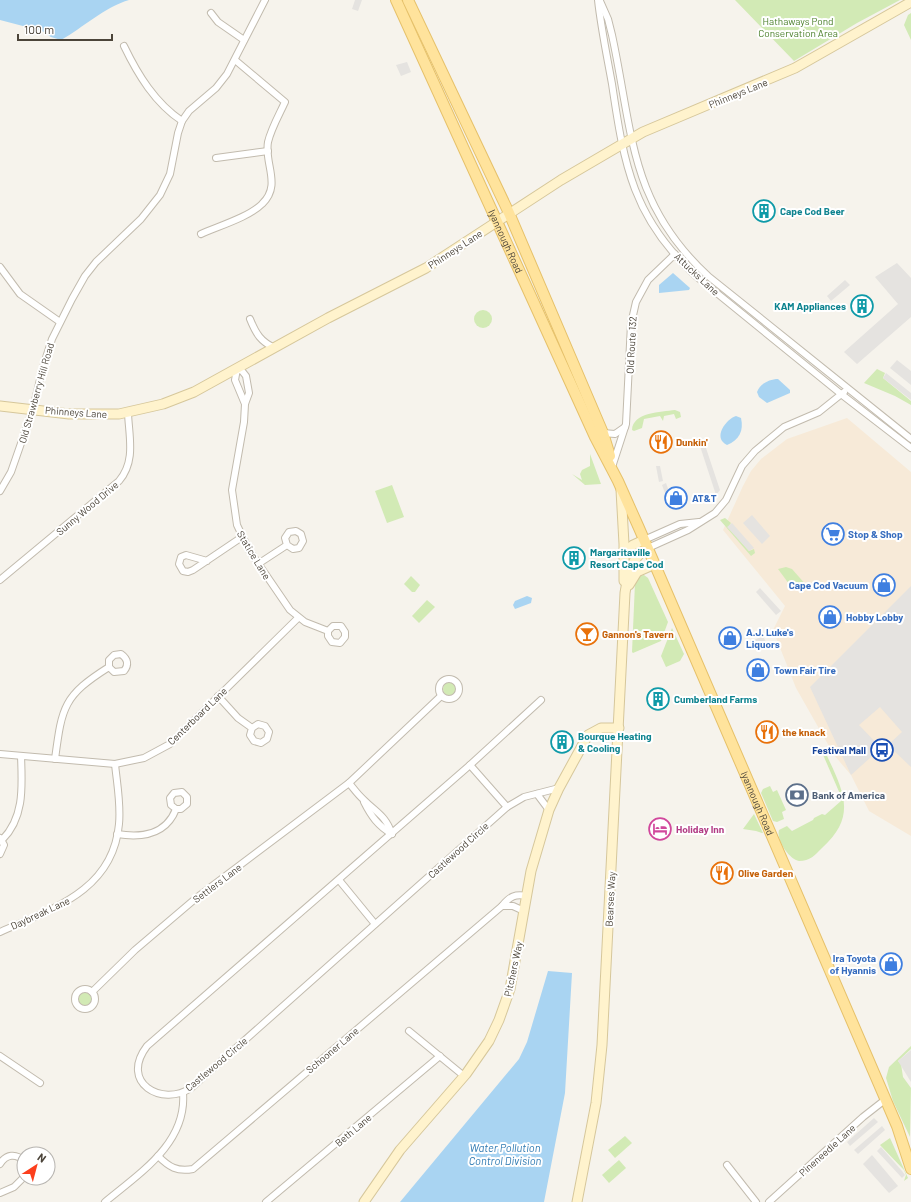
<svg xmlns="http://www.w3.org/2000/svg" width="911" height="1202" viewBox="0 0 911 1202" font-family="Barlow,sans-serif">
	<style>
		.commercial { fill: #f7ead8 }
		.green { fill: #d2eab5 }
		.parking { fill: #e5e3e0 }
		.water { fill: #a9d4f2 }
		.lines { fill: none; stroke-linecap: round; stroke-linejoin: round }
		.minor-casing { stroke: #c2bbae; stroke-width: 8 }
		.secondary-casing { stroke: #d6c79b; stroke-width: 11 }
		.primary-casing { stroke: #e6c16a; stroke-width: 12 }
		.minor { stroke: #fff; stroke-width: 6 }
		.secondary { stroke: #fff3cd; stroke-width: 9 }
		.primary { stroke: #ffe39c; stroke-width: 10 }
		.labels { text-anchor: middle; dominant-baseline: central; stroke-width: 4; stroke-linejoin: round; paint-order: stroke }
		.park-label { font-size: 10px; fill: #4a7f2a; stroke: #fff }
		.street-label { font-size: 10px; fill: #4b4439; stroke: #fff }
		.culture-label { font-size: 10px; font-weight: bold; fill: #0d838f; stroke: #fff; text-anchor: start }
		.food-label { font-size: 10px; font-weight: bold; fill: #c56008; stroke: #fff; text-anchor: start }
		.shop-label { font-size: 10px; font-weight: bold; fill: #366cbe; stroke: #fff; text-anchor: start }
		.transit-label { font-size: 10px; font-weight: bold; fill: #164399; stroke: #fff; text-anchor: end }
		.service-label { font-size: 10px; font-weight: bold; fill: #4e5e75; stroke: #fff; text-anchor: start }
		.hotel-label { font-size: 10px; font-weight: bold; fill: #b23c85; stroke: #fff; text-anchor: start }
		.water-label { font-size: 11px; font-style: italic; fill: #2e7ab2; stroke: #fff }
	</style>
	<rect width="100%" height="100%" fill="#f6f3ec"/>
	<polygon class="commercial" points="847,418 911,472 911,836 869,811 851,775 834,755 796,688 773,630 785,606 723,530 743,486 751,471 761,459 787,439"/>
	<g class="green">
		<polygon points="735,0 900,0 857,23 794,61"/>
		<polygon points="911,13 911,40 904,25 908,15"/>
		<circle cx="483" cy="319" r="9"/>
		<polygon points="877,369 885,373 883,378 911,401 911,405 895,396 864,383"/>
		<path d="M675 410 680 412 681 417 676 419 674 414 664 416 663 421 660 416 644 419 642 428 634 431 632 430C633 412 661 412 675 410Z"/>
		<polygon points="590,454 601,484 585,485 572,474 582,480 580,474 582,470 590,466"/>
		<polygon points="392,485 404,517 387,523 375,491"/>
		<polygon points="725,518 731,523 728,527 749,551 754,549 755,553 751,556 720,520"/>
		<polygon points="786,567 792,569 807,586 799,591 792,588 778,569"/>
		<polygon points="644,575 648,578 668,622 661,641 633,653 632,652 635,583 639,576"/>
		<polygon points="411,576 420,585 415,592 412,592 404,584"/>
		<polygon points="427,600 435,607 419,623 412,616"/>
		<polygon points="672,628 684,654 680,661 666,667 661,656"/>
		<circle cx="450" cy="689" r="7"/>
		<path d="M821 748 824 749C841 788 860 814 822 848 815 855 810 861 799 861 789 859 776 840 779 830L787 826 792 831 813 820 814 818 822 814 825 815 841 801 840 794 821 750 816 751Z"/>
		<polygon points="770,786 773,792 777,790 786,810 782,812 784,819 777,822 773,821 761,793 763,789"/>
		<polygon points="754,814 763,833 762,833 756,831 743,829"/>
		<circle cx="85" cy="999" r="7"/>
		<polygon points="911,1046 911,1049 898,1061 901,1064 903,1077 911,1088 910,1137 893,1101 886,1078 889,1067"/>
		<polygon points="625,1136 632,1143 615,1158 608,1150"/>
		<polygon points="890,1138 908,1178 904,1181 906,1175 904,1170 880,1145"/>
		<polygon points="619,1160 626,1168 609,1183 602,1175"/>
	</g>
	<g class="parking">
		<polygon points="355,0 362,0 358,11 352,9"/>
		<polygon points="407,62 411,72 401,76 396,65"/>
		<polygon points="897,263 911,278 911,317 857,364 844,352 898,304 875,277"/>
		<polygon points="845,280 850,285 831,301 827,296"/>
		<polygon points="897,360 911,371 911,385 890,368"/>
		<polygon points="886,373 911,393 911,400 883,378"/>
		<polygon points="704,442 720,490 716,495 700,446"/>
		<polygon points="656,466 660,466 663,481 659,482"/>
		<polygon points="666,483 673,503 669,504 662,485"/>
		<polygon points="752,515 770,536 762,544 743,523"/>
		<polygon points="732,523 754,548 749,551 727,527"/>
		<polygon points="911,586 911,767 888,745 902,732 880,707 859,725 881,748 851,775 810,687"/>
		<polygon points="760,588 781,611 776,615 756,592"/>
		<polygon points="763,636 766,642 754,647 752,641"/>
		<polygon points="911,1050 911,1082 898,1061"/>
		<polygon points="874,1118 878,1122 850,1146 847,1142"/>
		<polygon points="882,1126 885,1130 858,1154 854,1150"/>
		<polygon points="881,1147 902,1171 905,1175 902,1178 877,1151"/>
		<polygon points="872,1155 898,1186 889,1193 863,1164"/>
	</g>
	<g class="water">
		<path d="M0 0H129C103 8 84 27 61 40L51 37 42 31 0 20Z"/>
		<polygon points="673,273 690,288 689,290 659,293 659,285"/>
		<path d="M778 379 790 390V393L767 403 759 397 757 392C760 384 769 379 778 379Z"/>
		<path d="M736 416 741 418C744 431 739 440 727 445 712 438 726 419 736 416Z"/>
		<polygon points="527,596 532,598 531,603 515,609 513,605 515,601"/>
		<polygon points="548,971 572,973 565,1093 544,1202 400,1202 519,1059 527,1042"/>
	</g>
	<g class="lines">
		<g class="minor-casing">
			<g id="minor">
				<path d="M598 0C601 28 607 56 612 84 624 165 633 219 697 277L841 394 911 448"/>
				<path d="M600 1 608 19 612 35C633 132 629 203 708 276L911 439"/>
				<polyline points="211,13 218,22 244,40"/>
				<path d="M124 46C138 75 155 103 182 121"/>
				<polyline points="216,158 268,151"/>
				<path d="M201 234C219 226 249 217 262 204 282 185 264 164 268 142 271 129 279 115 285 102L235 60"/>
				<polyline points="0,267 20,294 60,322"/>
				<path d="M250 319C256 334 261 342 275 348"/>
				<polyline points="245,404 235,380 237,369 242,371 246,376 249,393 245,404 244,422 232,490 237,525 249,550 290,610 305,622 328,631 328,636 332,642 340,643 345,637 345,632 341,626 333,626 328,631"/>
				<polyline points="603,433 615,434 625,427"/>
				<polyline points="613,464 626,424 631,324 636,302 648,280 675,254"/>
				<polyline points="0,491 11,472 33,409 43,367 52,339 72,299 85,276 96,262 141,219 160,195 170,174 178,133 182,121 189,111 216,88 227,74 265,0"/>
				<polyline points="644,540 680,524 699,522"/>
				<polyline points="648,548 688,530 715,513 726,500 742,466 755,451 784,427 819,412 844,392"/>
				<polyline points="207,561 186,555 181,557 179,564 183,571 188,572 193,570 242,537"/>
				<polyline points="258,564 287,545 293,549 299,548 303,541 301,534 296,531 289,532 285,538 287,545"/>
				<path d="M0 580 119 481C136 461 129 437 128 413"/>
				<circle cx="449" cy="689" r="10"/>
				<polyline points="218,696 238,718 252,728 250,735 254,741 261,743 267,739 269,732 265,726 258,724 252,728"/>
				<path d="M541 700 470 765 147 1046C119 1083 162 1107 191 1088L507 807 524 797 559 788"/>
				<polyline points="0,754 115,764 144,758 170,744 298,618"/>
				<path d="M55 759C62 707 63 696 109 667L114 672 124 671C129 665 128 659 121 654L114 655 109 660V667"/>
				<polyline points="470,765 507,807"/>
				<path d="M349 783C354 789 358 795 364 800 377 813 385 815 392 834"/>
				<polyline points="537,794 549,810"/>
				<path d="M364 802C371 816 378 826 392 834"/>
				<path d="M117 834C142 838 166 835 176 809H181L187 804V797L182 792 174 793 170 798 171 805 176 809"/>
				<polyline points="0,838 4,845 0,854"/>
				<path d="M2 840C25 817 22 785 21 756"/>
				<polyline points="339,880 375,924"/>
				<path d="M524 911 513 906H502C510 896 515 894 527 896"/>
				<path d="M0 932C52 909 113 891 119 824 121 804 117 784 115 764"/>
				<circle cx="85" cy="999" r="10"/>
				<polyline points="92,992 135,950 195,899 349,783 441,696"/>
				<polyline points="409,1031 464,1076"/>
				<polyline points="0,1056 40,1083"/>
				<path d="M158 1156C169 1167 177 1172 193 1169L502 906"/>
				<path d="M0 1164C6 1154 16 1153 24 1161"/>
				<polyline points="727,1165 756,1202"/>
				<polyline points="0,1193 14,1187 24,1177"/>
				<path d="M105 1202C140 1173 187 1143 183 1093"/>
				<polyline points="266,1202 440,1056"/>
				<polyline points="769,1202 863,1117 886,1099"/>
			</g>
		</g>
		<g class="secondary-casing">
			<g id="secondary">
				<polyline points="0,406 69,414 119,414 163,404 194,392 328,318 426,268 561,180 643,132 795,68 911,2"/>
				<polyline points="621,490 624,544 624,581"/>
				<polyline points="624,552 633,545 644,540"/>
				<polyline points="629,585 637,572 655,564"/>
				<polyline points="364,1202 400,1150 466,1074 489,1041 499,1020 510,989 531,871 549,810 559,788 588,735 601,728 619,728"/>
				<path d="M577 1202 596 1103 602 1045 625 593C628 575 630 558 648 548"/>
			</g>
		</g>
		<g class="primary-casing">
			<g id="primary">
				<path id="s1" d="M396 0 595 437 618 481 639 528 897 1126 911 1169"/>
				<polyline points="408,0 509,213 603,433 610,456"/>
			</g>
		</g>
		<use href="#minor" class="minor"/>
		<use href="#secondary" class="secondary"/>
		<use href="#primary" class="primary"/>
	</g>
	<defs>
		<g id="building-ring" transform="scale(1.15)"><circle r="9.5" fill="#fff" stroke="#0f9aa8" stroke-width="1.5"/><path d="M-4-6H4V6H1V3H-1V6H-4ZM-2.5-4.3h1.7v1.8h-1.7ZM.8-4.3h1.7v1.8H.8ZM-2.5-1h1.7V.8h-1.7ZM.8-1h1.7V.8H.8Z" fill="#0f9aa8"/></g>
		<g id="restaurant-ring" transform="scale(1.15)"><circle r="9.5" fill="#fff" stroke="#e8710a" stroke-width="1.5"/><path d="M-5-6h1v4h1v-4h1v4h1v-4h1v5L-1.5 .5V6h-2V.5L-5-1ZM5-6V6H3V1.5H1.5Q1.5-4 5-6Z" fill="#e8710a"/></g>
		<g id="shop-ring" transform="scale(1.15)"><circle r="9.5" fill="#fff" stroke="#3f7fe0" stroke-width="1.5"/><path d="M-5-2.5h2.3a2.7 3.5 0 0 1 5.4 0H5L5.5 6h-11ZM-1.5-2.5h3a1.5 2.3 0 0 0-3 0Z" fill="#3f7fe0"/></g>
		<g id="supermarket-ring" transform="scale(1.15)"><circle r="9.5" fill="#fff" stroke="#3f7fe0" stroke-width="1.5"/><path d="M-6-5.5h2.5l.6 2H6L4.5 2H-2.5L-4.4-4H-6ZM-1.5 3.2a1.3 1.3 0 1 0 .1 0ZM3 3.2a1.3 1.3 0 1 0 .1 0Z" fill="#3f7fe0"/></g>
		<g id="bar-ring" transform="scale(1.15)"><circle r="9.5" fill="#fff" stroke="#e8710a" stroke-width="1.5"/><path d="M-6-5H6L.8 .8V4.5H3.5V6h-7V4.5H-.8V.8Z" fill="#e8710a"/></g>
		<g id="bus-ring" transform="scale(1.15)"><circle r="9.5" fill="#fff" stroke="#1a4fb4" stroke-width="1.5"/><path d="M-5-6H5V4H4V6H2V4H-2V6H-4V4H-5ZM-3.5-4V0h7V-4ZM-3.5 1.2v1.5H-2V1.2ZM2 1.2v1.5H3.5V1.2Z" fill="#1a4fb4"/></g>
		<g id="bank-ring" transform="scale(1.15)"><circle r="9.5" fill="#fff" stroke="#5c6f8a" stroke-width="1.5"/><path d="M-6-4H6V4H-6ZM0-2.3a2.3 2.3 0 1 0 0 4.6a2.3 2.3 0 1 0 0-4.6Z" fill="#5c6f8a"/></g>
		<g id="hotel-ring" transform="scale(1.15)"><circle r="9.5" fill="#fff" stroke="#d1479c" stroke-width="1.5"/><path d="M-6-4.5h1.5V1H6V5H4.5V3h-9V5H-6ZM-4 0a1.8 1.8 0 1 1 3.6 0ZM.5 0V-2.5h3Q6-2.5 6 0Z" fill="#d1479c"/></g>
	</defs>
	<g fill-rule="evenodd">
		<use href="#building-ring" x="764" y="211"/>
		<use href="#building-ring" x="862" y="306"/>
		<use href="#restaurant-ring" x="661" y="442"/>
		<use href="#shop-ring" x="676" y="498"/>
		<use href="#supermarket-ring" x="833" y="534"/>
		<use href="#building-ring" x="574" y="558"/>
		<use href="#shop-ring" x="884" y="585"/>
		<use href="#shop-ring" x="830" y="617"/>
		<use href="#bar-ring" x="587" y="634"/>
		<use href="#shop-ring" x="730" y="638"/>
		<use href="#shop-ring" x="758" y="670"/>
		<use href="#building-ring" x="658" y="699"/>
		<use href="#restaurant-ring" x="767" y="732"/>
		<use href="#building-ring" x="562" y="742"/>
		<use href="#bus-ring" x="882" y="750"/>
		<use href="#bank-ring" x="797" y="795"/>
		<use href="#hotel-ring" x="660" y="829"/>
		<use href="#restaurant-ring" x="722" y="873"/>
		<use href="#shop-ring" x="891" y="964"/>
	</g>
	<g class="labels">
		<g class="park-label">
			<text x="798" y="21">Hathaways Pond<tspan x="798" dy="12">Conservation Area</tspan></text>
		</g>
		<g class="street-label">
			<text transform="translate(738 93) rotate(-22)">Phinneys Lane</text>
			<text stroke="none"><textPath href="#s1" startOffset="265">Iyannough Road</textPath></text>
			<text transform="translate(455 249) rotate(-33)">Phinneys Lane</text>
			<text transform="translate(697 274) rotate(43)">Attucks Lane</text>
			<text transform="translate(631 345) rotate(-87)">Old Route 132</text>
			<text transform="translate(36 393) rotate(-74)">Old Strawberry Hill Road</text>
			<text transform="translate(76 412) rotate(4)">Phinneys Lane</text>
			<text transform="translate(87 508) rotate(-40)">Sunny Wood Drive</text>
			<text transform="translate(254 555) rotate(59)">Statice Lane</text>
			<text transform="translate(197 716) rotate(-44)">Centerboard Lane</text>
			<text stroke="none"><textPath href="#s1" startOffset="881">Iyannough Road</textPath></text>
			<text transform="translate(458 850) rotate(-42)">Castlewood Circle</text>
			<text transform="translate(217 883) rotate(-37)">Settlers Lane</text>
			<text transform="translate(610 899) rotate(-87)">Bearses Way</text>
			<text transform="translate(40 913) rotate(-25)">Daybreak Lane</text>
			<text transform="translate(513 969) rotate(-78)">Pitchers Way</text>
			<text transform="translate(332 1050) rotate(-40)">Schooner Lane</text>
			<text transform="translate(216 1064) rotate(-40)">Castlewood Circle</text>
			<text transform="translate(353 1130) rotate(-40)">Beth Lane</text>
			<text transform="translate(827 1150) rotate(-42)">Pineneedle Lane</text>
		</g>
		<g class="culture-label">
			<text x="780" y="211">Cape Cod Beer</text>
			<text x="846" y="306" text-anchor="end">KAM Appliances</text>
			<text x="590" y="552">Margaritaville<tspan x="590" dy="12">Resort Cape Cod</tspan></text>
			<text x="674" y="699">Cumberland Farms</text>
			<text x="578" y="736">Bourque Heating<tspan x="578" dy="12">&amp; Cooling</tspan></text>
		</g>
		<g class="food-label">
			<text x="676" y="442">Dunkin'</text>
			<text x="602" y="634">Gannon's Tavern</text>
			<text x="782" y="732">the knack</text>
			<text x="738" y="873">Olive Garden</text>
		</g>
		<g class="shop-label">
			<text x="692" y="498">AT&amp;T</text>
			<text x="848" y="534">Stop &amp; Shop</text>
			<text x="868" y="585" text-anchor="end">Cape Cod Vacuum</text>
			<text x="846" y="617">Hobby Lobby</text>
			<text x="746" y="632">A.J. Luke's<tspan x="746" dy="12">Liquors</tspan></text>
			<text x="774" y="670">Town Fair Tire</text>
			<text x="876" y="958" text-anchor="end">Ira Toyota<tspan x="876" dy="12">of Hyannis</tspan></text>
		</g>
		<g class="transit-label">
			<text x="866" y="750">Festival Mall</text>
		</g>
		<g class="service-label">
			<text x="812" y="795">Bank of America</text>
		</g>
		<g class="hotel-label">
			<text x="676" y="829">Holiday Inn</text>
		</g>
		<g class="water-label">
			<text x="505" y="1147">Water Pollution<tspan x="505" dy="13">Control Division</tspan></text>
		</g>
	</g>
	<g transform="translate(36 1166) rotate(36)"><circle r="19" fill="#ffffff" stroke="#b7b4b0"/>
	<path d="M0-3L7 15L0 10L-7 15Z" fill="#fc3f1d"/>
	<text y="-6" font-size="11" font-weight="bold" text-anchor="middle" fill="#4b4439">N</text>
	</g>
	<path d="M18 34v6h94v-6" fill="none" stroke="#4b4439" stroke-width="2"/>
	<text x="24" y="34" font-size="12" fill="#4b4439" stroke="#ffffff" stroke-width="3" paint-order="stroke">100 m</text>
</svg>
